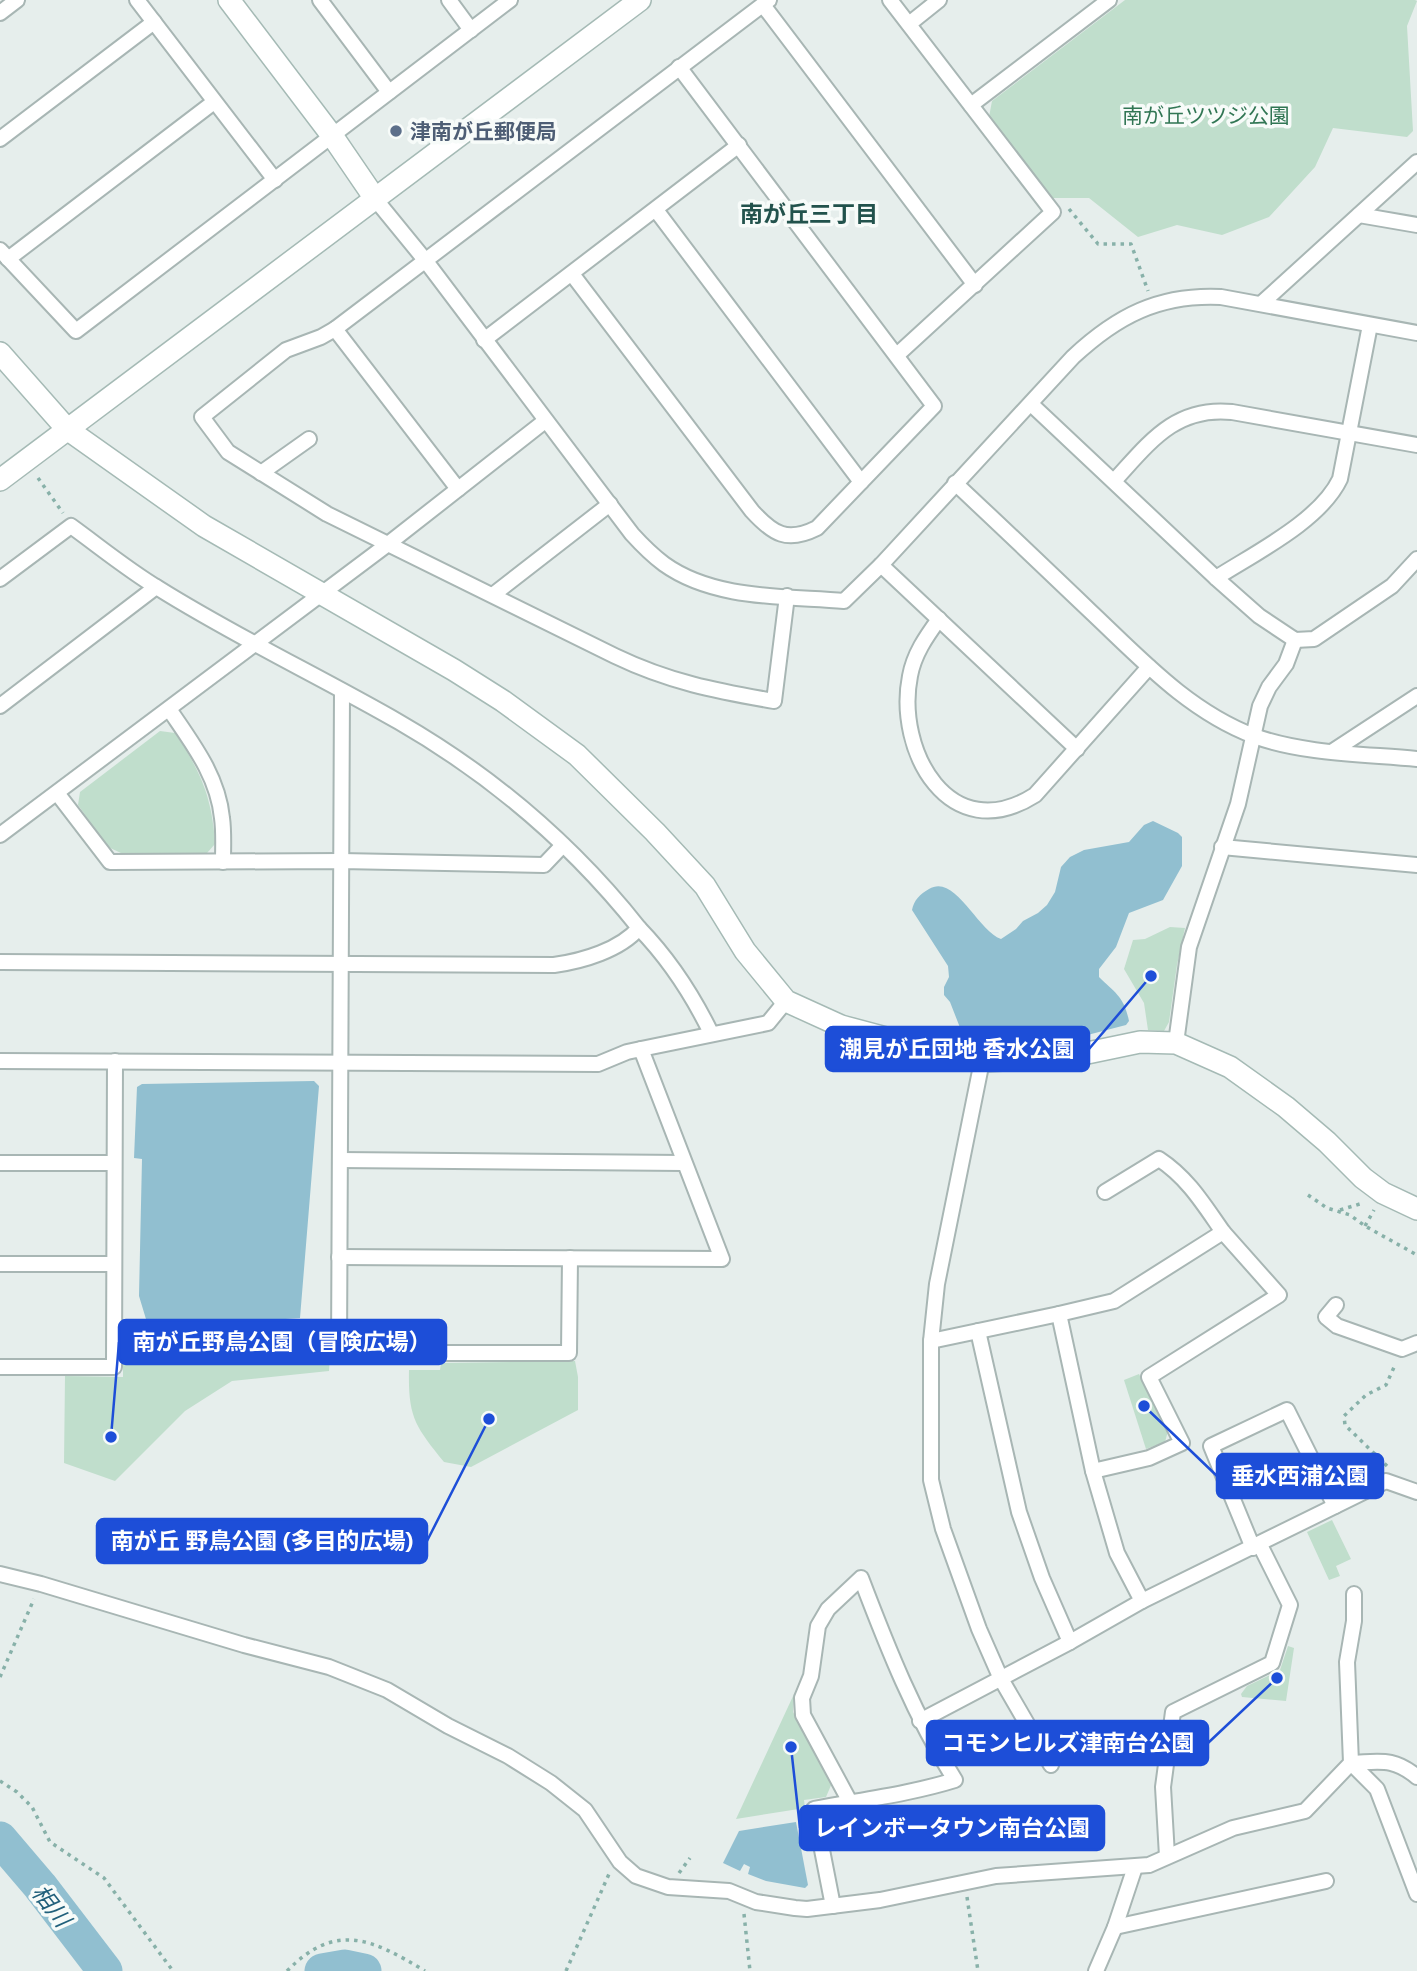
<svg xmlns="http://www.w3.org/2000/svg" width="1417" height="1971" viewBox="0 0 1417 1971" font-family="'IBM Plex Sans','Noto Sans JP',sans-serif">
	<style>
		.green { fill: #c0decc }
		.water { fill: #91bfd0 }
		.lines { fill: none; stroke-linecap: round; stroke-linejoin: round }
		.river { stroke: #91bfd0; stroke-width: 35 }
		.street-casing { stroke: #a8b6b4; stroke-width: 18 }
		.secondary-casing { stroke: #a5bab5; stroke-width: 24 }
		.path { stroke: #88b1a9; stroke-width: 3.5; stroke-dasharray: 3.5 5; stroke-linecap: butt }
		.street { stroke: #fff; stroke-width: 14 }
		.secondary { stroke: #fff; stroke-width: 21 }
		.service-dot { fill: #5c6f8a; stroke: #f7fbf9; stroke-width: 2.5 }
		.labels { text-anchor: middle; dominant-baseline: central; stroke-width: 7; stroke-linejoin: round; paint-order: stroke }
		.park-label { font-size: 21px; fill: #317654; stroke: #f7fbf9 }
		.service-label { font-size: 21px; font-weight: bold; fill: #4e5e75; stroke: #f7fbf9; text-anchor: start }
		.neighbourhood-label { font-size: 23px; font-weight: bold; fill: #22524c; stroke: #f7fbf9 }
		.water-label { font-size: 23px; font-style: italic; fill: #21607b; stroke: #f7fbf9 }
		.leader { fill: none; stroke: #1d4ed8; stroke-width: 2.5 }
		.callout-dot { fill: #1d4ed8; stroke: #f7fbf9; stroke-width: 2.5 }
		.callout { fill: #1d4ed8; stroke: #1d4ed8; stroke-width: 2.5 }
		.callout-label { font-size: 23px; text-anchor: middle; font-weight: bold; fill: #fff }
	</style>
	<rect width="100%" height="100%" fill="#e6eeec"/>
	<g class="green">
		<polygon points="1125,0 1415,0 1417,1 1407,26 1413,131 1407,137 1333,128 1315,167 1269,217 1222,235 1177,225 1138,237 1089,198 1053,198 989,117 992,101"/>
		<path d="M160 731 175 733C201 772 212 797 215 844L207 853H121L108 847 78 805 80 792Z"/>
		<polygon points="1170,927 1185,928 1177,965 1169,1022 1164,1031 1148,1030 1144,1003 1124,969 1133,940 1145,939"/>
		<polygon points="330,1356 329,1371 232,1381 185,1411 115,1481 64,1463 65,1376 123,1377 123,1362"/>
		<path d="M575 1361 578 1377V1410L471 1467 444 1462C415 1426 408 1417 409 1370H440L441 1363Z"/>
		<polygon points="1139,1374 1168,1431 1165,1442 1146,1449 1124,1380"/>
		<polygon points="1332,1520 1351,1559 1336,1566 1340,1576 1329,1580 1307,1532"/>
		<polygon points="1288,1646 1294,1648 1286,1701 1242,1697 1241,1694 1247,1686 1280,1670"/>
		<polygon points="794,1694 793,1712 832,1783 826,1797 804,1800 805,1808 736,1819"/>
	</g>
	<g class="water">
		<path d="M1153 821 1178 833 1182 837V866L1163 900 1129 913 1116 947 1099 969V977C1115 993 1124 996 1129 1021L1126 1025 1072 1039 1073 1047 1048 1048 1047 1042 966 1043 950 1002 944 995V987L949 977 948 966 912 910C914 900 920 894 929 889 955 873 977 930 1001 939L1016 929 1023 921 1038 913 1047 905 1055 892 1061 867 1070 857 1084 850 1129 842 1144 825Z"/>
		<polygon points="314,1081 319,1086 300,1318 271,1320 222,1337 209,1354 130,1357 131,1329 149,1329 139,1296 142,1159 134,1158 137,1087 142,1084"/>
		<polygon points="796,1822 808,1885 805,1888 766,1881 748,1874 750,1867 744,1864 740,1871 723,1863 739,1831"/>
	</g>
	<g class="lines">
		<g class="river">
			<polyline points="0,1839 40,1886 105,1971"/>
			<polyline points="322,1971 345,1967 364,1971"/>
		</g>
		<g class="street-casing">
			<g id="street">
				<polyline points="137,0 275,180"/>
				<polyline points="320,0 389,92"/>
				<polyline points="449,0 471,30"/>
				<path d="M769 0 335 329 321 337 286 350 202 417 228 452 327 514 615 656C669 682 716 691 774 701L787 596"/>
				<polyline points="890,0 1053,212 897,355"/>
				<polyline points="763,5 975,285"/>
				<polyline points="0,13 17,0"/>
				<polyline points="909,24 939,0"/>
				<polyline points="971,105 1109,0"/>
				<polyline points="0,139 154,22"/>
				<path d="M376 200 425 260 632 534C642 545 652 555 664 564 714 600 785 596 844 601L881 565 1073 357C1117 316 1159 294 1221 297L1417 333"/>
				<polyline points="656,210 861,482"/>
				<polyline points="1359,215 1417,225"/>
				<polyline points="0,250 76,331 510,0"/>
				<polyline points="8,259 214,102"/>
				<path d="M572 274 752 511C773 534 787 543 817 528L934 406 679 67"/>
				<polyline points="1262,303 1417,162"/>
				<polyline points="335,329 458,489"/>
				<polyline points="484,340 739,145"/>
				<polyline points="1031,404 1216,578 1259,616 1295,640 1314,639 1392,586 1417,559"/>
				<polyline points="261,473 309,439"/>
				<path d="M1114 481C1149 443 1175 406 1232 412L1417 445"/>
				<path d="M955 483C1000 525 1045 568 1090 611 1140 658 1188 711 1254 736 1303 754 1365 754 1417 759"/>
				<polyline points="881,565 1077,749"/>
				<path d="M1216 578C1255 553 1320 521 1340 479L1370 325"/>
				<path d="M0 579 71 526C100 547 128 570 158 588 236 637 319 676 399 722 491 775 573 845 639 928 620 950 583 961 554 965L0 962"/>
				<polyline points="494,594 610,504"/>
				<path d="M939 619C926 637 914 654 910 676 895 751 950 849 1035 795L1149 667"/>
				<polyline points="342,691 339,1353 569,1353 570,1258"/>
				<polyline points="0,706 156,587"/>
				<path d="M169 709C192 743 218 776 222 818 224 832 223 847 223 862"/>
				<polyline points="1333,751 1417,696"/>
				<polyline points="57,793 110,862 341,861 544,865 563,845"/>
				<polyline points="0,835 388,544 545,421"/>
				<polyline points="1222,847 1417,865"/>
				<path d="M639 928C668 958 693 996 711 1033"/>
				<polyline points="1176,1043 1189,947 1238,804 1260,706 1269,687 1286,664 1295,640"/>
				<polyline points="641,1049 768,1023 786,1001"/>
				<polyline points="0,1061 598,1064 627,1052 641,1049 722,1259 339,1257"/>
				<polyline points="982,1061 937,1284 931,1341 931,1480 943,1529 979,1629 1001,1679 1051,1765"/>
				<polyline points="340,1160 683,1163"/>
				<polyline points="0,1163 114,1163"/>
				<polyline points="0,1264 114,1264"/>
				<polyline points="1336,1305 1326,1317 1337,1326 1402,1349 1417,1343"/>
				<path d="M1059 1314 1114 1301 1223 1232C1204 1205 1188 1178 1159 1159L1105 1192"/>
				<polyline points="978,1331 1019,1512 1042,1578 1070,1642"/>
				<polyline points="931,1341 1059,1314 1093,1471 1117,1553 1142,1601"/>
				<polyline points="0,1367 114,1367 115,1061"/>
				<polyline points="1093,1471 1149,1458 1182,1443 1149,1377 1279,1295 1223,1232"/>
				<polyline points="1253,1548 1211,1446 1287,1410 1335,1506"/>
				<polyline points="0,1574 41,1584 244,1645 329,1667 387,1690 448,1726 508,1756 551,1783 585,1810 620,1862 636,1876 668,1887 729,1891 756,1902 795,1908 807,1909 880,1900 996,1876 1149,1865 1233,1828 1305,1811 1351,1763 1347,1662 1354,1621 1354,1594"/>
				<polyline points="920,1721 1070,1642 1142,1601 1386,1481 1417,1492"/>
				<polyline points="1351,1763 1377,1789 1417,1894"/>
				<path d="M1351 1763C1380 1762 1393 1757 1417 1777"/>
				<polyline points="1167,1856 1163,1787 1173,1712 1272,1663 1290,1605 1260,1545"/>
				<path d="M833 1906 814 1809C861 1800 910 1794 955 1780 915 1717 888 1649 861 1578L828 1609 818 1626 811 1676 802 1698 803 1715 850 1802"/>
				<polyline points="1115,1927 1326,1881"/>
				<polyline points="1096,1971 1115,1927 1135,1867"/>
			</g>
		</g>
		<g class="secondary-casing">
			<g id="secondary">
				<polyline points="229,0 333,137 376,200"/>
				<polyline points="0,353 67,429 204,526 454,670 503,701 577,755 655,832 705,886 745,951 786,1001 841,1026 961,1058 982,1061 1068,1057 1140,1042 1176,1043 1230,1067 1286,1107 1327,1142 1363,1178 1383,1193 1417,1209"/>
				<polyline points="0,480 640,0"/>
			</g>
		</g>
		<g class="path">
			<polyline points="1069,209 1098,244 1131,244 1148,291"/>
			<polyline points="38,478 63,513"/>
			<polyline points="1308,1195 1327,1208 1350,1215 1365,1226 1417,1255"/>
			<polyline points="1340,1210 1363,1203"/>
			<polyline points="1365,1226 1374,1210"/>
			<polyline points="1387,1466 1345,1425 1344,1416 1366,1395 1386,1385 1395,1365"/>
			<polyline points="0,1677 34,1599"/>
			<polyline points="0,1781 17,1792 32,1807 50,1842 104,1878 173,1971"/>
			<polyline points="679,1873 690,1858"/>
			<polyline points="967,1897 978,1971"/>
			<polyline points="744,1914 750,1971"/>
			<path d="M287 1971C336 1921 372 1939 425 1971"/>
			<polyline points="566,1971 609,1874"/>
		</g>
		<use href="#street" class="street"/>
		<use href="#secondary" class="secondary"/>
	</g>
	<circle class="service-dot" cx="396" cy="131" r="7"/>
	<g class="labels">
		<g class="park-label">
			<text x="1206" y="115">南が丘ツツジ公園</text>
		</g>
		<g class="service-label">
			<text x="410" y="131">津南が丘郵便局</text>
		</g>
		<g class="neighbourhood-label">
			<text x="809" y="213">南が丘三丁目</text>
		</g>
		<g class="water-label">
			<text transform="translate(52 1905) rotate(52)">相川</text>
		</g>
	</g>
	<path class="leader" d="M1151 976L1089 1049M111 1437L119 1342M1144 1406L1217 1476M489 1419L427 1541M1277 1678L1208 1743M791 1747L800 1828"/>
	<g class="callout-dot">
		<circle cx="1151" cy="976" r="7"/>
		<circle cx="111" cy="1437" r="7"/>
		<circle cx="1144" cy="1406" r="7"/>
		<circle cx="489" cy="1419" r="7"/>
		<circle cx="1277" cy="1678" r="7"/>
		<circle cx="791" cy="1747" r="7"/>
	</g>
	<g class="callout">
		<rect x="826" y="1027" width="263" height="44" rx="7"/>
		<rect x="119" y="1320" width="327" height="44" rx="7"/>
		<rect x="1217" y="1454" width="166" height="44" rx="7"/>
		<rect x="97" y="1519" width="330" height="44" rx="7"/>
		<rect x="927" y="1721" width="281" height="44" rx="7"/>
		<rect x="800" y="1806" width="304" height="44" rx="7"/>
	</g>
	<g class="callout-label">
		<text x="957" y="1057">潮見が丘団地 香水公園</text>
		<text x="282" y="1350">南が丘野鳥公園（冒険広場）</text>
		<text x="1300" y="1484">垂水西浦公園</text>
		<text x="262" y="1549">南が丘 野鳥公園 (多目的広場)</text>
		<text x="1068" y="1751">コモンヒルズ津南台公園</text>
		<text x="952" y="1836">レインボータウン南台公園</text>
	</g>
</svg>
